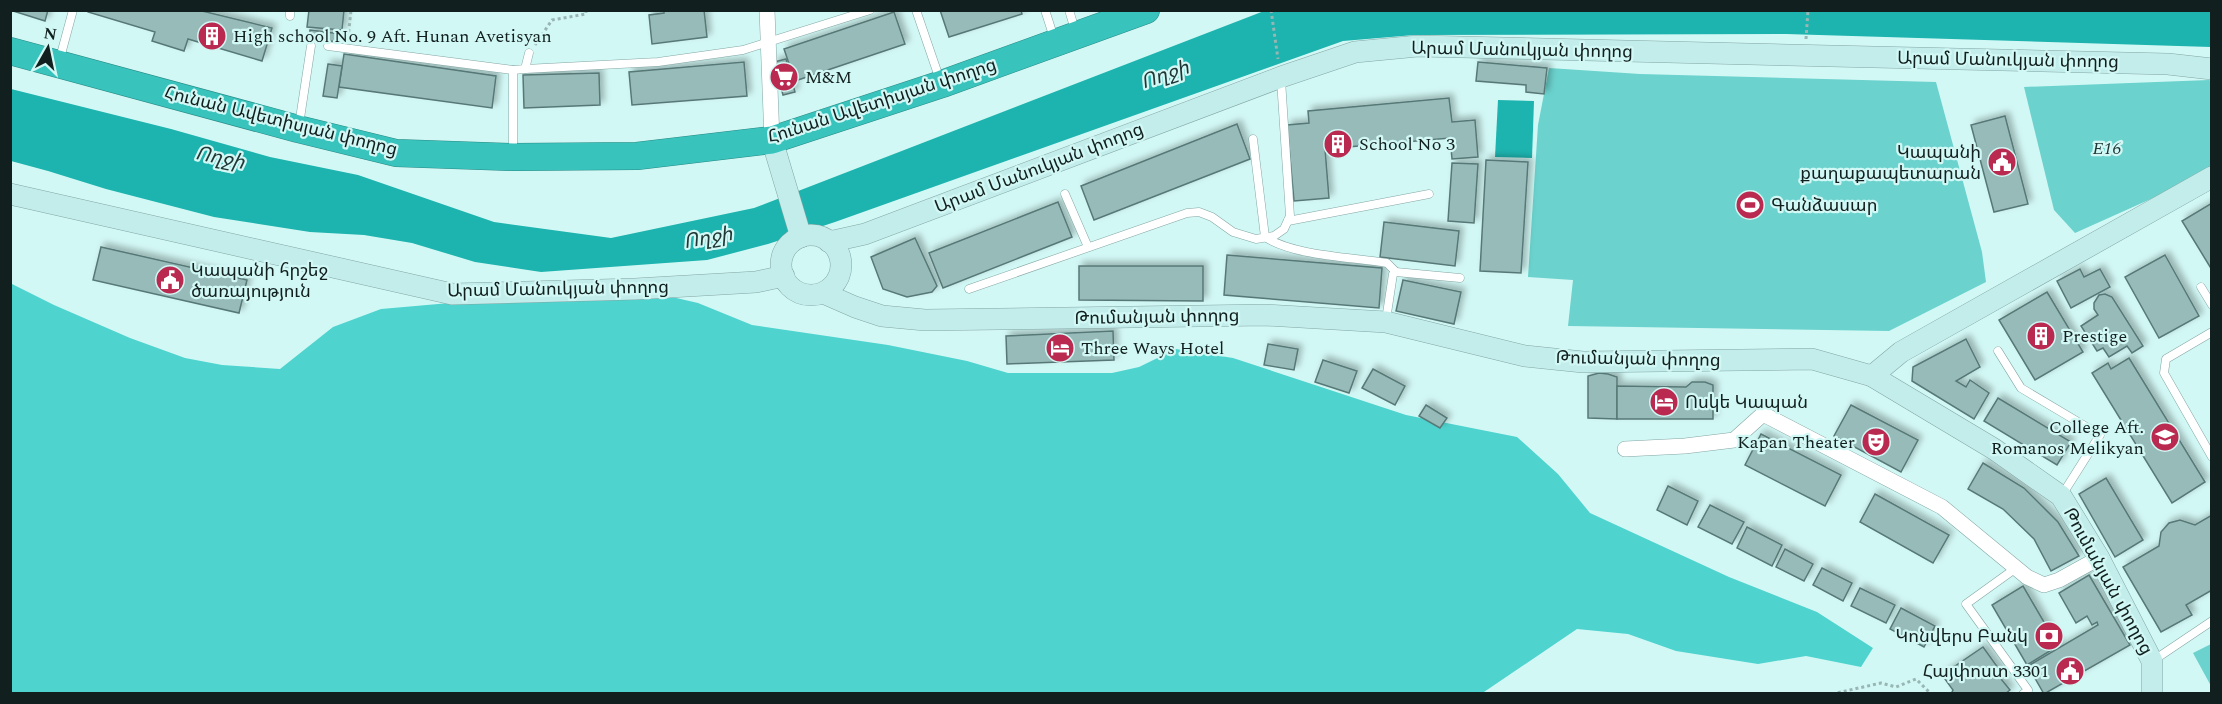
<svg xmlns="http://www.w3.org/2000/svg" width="2222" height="704" viewBox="0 0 2222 704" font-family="Spectral,'Noto Sans Armenian',serif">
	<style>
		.green { fill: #6bd2cd }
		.forest { fill: #4ed3ce }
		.water { fill: #1db3ae }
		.building { fill: #97bbb8; stroke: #577977; stroke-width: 1.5; filter: url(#shadow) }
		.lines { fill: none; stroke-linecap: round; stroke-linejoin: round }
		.lane-casing { stroke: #83a6a4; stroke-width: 9 }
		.street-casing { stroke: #83a6a4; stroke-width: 16 }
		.secondary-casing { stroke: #83a6a4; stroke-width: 22 }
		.highway-casing { stroke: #2a8a85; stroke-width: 28 }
		.path { stroke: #97b6b4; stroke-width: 3; stroke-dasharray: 3 3; stroke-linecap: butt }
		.lane { stroke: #fff; stroke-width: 8 }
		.street { stroke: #fff; stroke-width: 15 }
		.secondary { stroke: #c3edeb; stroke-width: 21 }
		.highway { stroke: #38c3bd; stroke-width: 27 }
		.labels { text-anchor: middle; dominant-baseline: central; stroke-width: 4.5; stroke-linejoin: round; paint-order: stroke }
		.poi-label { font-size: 18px; fill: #111f1e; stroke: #d2f8f5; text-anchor: start }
		.street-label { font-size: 18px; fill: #111f1e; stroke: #d2f8f5 }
		.park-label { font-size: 18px; font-style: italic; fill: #1e3534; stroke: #d2f8f5 }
		.water-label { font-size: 20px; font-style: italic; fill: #1f3634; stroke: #d2f8f5 }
	</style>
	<defs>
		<filter id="shadow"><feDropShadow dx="4" dy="-4" stdDeviation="3" flood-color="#0004"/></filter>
	</defs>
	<rect width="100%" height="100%" fill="#d2f8f5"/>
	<g class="green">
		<polygon points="1549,68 1640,74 1936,82 1982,252 1986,282 1889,331 1568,326 1573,280 1528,277 1538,125"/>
		<polygon points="2209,80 2211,81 2211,172 2075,233 2054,210 2024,87"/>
		<polygon points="2211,644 2211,686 2193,653"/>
	</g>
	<polygon class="forest" points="10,283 54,305 130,338 185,358 222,365 280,369 333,327 381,309 520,297 659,294 698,303 752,325 888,345 967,361 1008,373 1112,373 1139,367 1176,349 1233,358 1406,415 1517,437 1558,474 1590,513 1729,577 1817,612 1873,648 1861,667 1806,656 1758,664 1676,651 1628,634 1577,629 1481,694 11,693"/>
	<g class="water">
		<polygon points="1264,11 2211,11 2211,47 1786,34 1414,35 1343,41 835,222 768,244 707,260 541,272 475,262 412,243 364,235 310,232 214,217 106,189 48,171 11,161 11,89 171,129 270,157 358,175 494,222 611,238 754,208"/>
		<polygon points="1498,100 1534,101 1532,158 1495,157"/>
	</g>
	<g class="building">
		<polygon points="10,10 48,10 45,21"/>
		<polygon points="88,10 198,10 272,28 262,61 188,39 184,51 152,41 155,32 88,12"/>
		<polygon points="309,10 344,10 342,30 307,27"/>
		<polygon points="664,10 704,10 707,37 652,44 649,15 664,13"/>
		<polygon points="940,10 1021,10 1022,14 949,37"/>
		<polygon points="894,12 905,44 795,81 784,49"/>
		<polygon points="310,30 341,34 340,42 309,39"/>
		<polygon points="344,54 496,76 492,108 339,87"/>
		<polygon points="786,59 795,92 783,95 774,62"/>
		<polygon points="744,62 747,96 632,105 629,72"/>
		<polygon points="1478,62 1547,68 1544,94 1526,92 1526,85 1476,81"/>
		<polygon points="328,64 342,66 337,98 323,96"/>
		<polygon points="599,73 600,105 524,108 523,75"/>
		<polygon points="1449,98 1452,122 1475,120 1478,157 1452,159 1450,138 1325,149 1329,198 1294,201 1287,125 1309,123 1308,111"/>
		<polygon points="2005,116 2028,204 1994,212 1971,125"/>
		<polygon points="1237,124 1250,159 1094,220 1081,186"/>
		<polygon points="1486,160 1528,162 1521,273 1480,271"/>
		<polygon points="1452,163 1478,164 1474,223 1448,221"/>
		<polygon points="1058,202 1072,237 943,288 929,253"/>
		<polygon points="2212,203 2212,270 2182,221"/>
		<polygon points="1384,222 1459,231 1455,266 1380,257"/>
		<polygon points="915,238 937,286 932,292 907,297 883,289 871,257"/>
		<polygon points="101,247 247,280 239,313 93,280"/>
		<polygon points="1227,255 1382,268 1379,308 1224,295"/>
		<polygon points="2165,255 2199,316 2159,338 2125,277"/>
		<polygon points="1079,266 1203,266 1203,301 1079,300"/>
		<polygon points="2080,269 2084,277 2100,269 2110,287 2071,308 2057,281"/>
		<polygon points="1403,280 1461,292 1454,324 1396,311"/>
		<polygon points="2047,292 2083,352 2035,380 1999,320"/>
		<polygon points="2105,294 2112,297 2143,346 2132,353 2127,346 2109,357 2103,348 2097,351 2081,326 2098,315 2094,309 2094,303 2099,295"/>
		<polygon points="1113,331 1114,360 1007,364 1006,336"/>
		<polygon points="1966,339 1980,367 1956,381 1966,387 1970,380 1989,393 1974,419 1912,381 1913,367"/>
		<polygon points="1268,344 1298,349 1294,370 1264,365"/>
		<polygon points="2129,358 2205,482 2172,503 2092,373 2108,363 2111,369"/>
		<polygon points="1323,360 1357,371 1349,393 1315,382"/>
		<polygon points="1373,369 1405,386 1395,405 1362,388"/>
		<polygon points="1599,373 1608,374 1617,377 1617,419 1588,418 1588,376"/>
		<polygon points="1692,382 1705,382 1713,385 1713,419 1617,419 1617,386 1686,387"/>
		<polygon points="1998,398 2071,442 2057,465 1984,421"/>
		<polygon points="1426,405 1447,418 1440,428 1419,416"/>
		<polygon points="1851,405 1918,440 1901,472 1834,436"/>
		<polygon points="1761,434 1841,475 1825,506 1745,465"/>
		<polygon points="1983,463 2024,488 2058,522 2079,556 2051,571 2034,539 2003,509 1968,489"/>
		<polygon points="2106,478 2143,540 2115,557 2079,494"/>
		<polygon points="1668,486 1698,501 1687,525 1657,510"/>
		<polygon points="1875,494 1949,535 1933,563 1860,522"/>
		<polygon points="1710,505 1744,522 1732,544 1698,527"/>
		<polygon points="2212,515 2212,590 2186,605 2192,615 2161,632 2123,567 2159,546 2161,532 2169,523 2180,520 2195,525"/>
		<polygon points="1747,527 1782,545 1772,566 1737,548"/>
		<polygon points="1785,549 1813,564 1804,581 1776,567"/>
		<polygon points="1822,568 1852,583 1843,601 1813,585"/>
		<polygon points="2089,575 2130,645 2044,694 2028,666 2098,625 2097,622 2092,625 2087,616 2076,623 2059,593"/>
		<polygon points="2023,586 2058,646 2027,665 1992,605"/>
		<polygon points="1860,588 1895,605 1886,623 1851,606"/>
		<polygon points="1901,608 1935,626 1924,647 1890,629"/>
		<polygon points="1983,647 2001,672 1997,674 2010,690 2005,694 1951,694 1953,690 1942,675"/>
	</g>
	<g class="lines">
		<g class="lane-casing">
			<g id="lane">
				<polyline points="916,10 940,80"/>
				<polyline points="1045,10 1054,38"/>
				<polyline points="1069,10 1075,30"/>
				<polyline points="290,16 290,10"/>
				<polyline points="328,46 513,70"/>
				<polyline points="60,58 73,10"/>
				<polyline points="525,69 658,62 743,50 870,10"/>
				<polyline points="299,125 311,46"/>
				<path d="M1253 139 1265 237C1294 256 1352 257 1387 263L1396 272"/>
				<polyline points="513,153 513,70 525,69 529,53"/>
				<polyline points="1065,194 1088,247"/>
				<polyline points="1288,221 1429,194"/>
				<polyline points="2201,287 2212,305"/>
				<polyline points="969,289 1187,213 1199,212 1212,217 1233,232 1256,239 1274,236 1284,229 1290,216 1281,80"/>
				<polyline points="1386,320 1393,274 1396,272 1460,278"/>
				<polyline points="2212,332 2166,359 2164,373 2212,457"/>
				<polyline points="1998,351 2021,388 2100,435 2062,495"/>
				<polyline points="2016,568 1966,604 2028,690 2023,694"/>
				<polyline points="2154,660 2212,621"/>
			</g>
		</g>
		<g class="street-casing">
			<g id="street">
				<polyline points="767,10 772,140"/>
				<polyline points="1625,449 1685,446 1734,440 1763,414 1942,507 2027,577 2044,585 2059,580 2099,558"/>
			</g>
		</g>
		<g class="secondary-casing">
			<g id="secondary">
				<polyline points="772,140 801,237"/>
				<polyline points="10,194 452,294 635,289 756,282 784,276"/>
				<circle cx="811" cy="265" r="30"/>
				<polyline points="829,242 865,234 1281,77 1355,52 1418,46 2168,64 2212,69"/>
				<polyline points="823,293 855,307 882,316 925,320 1265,315 1386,322 1525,356 1583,362 1812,359 1872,376 1994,449 2061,496 2099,558 2152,661 2152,694"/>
				<polyline points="1872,376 1901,352 2212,177"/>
			</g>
		</g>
		<g class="highway-casing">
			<polyline id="highway" points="10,51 298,129 396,153 513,157 637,156 772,140 942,84 1146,10"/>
		</g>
		<g class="path">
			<polyline points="1271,10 1278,59"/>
			<polyline points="348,38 351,10"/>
			<polyline points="1806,39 1808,10"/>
			<polyline points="535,45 552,20 586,14 586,10"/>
			<polyline points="1832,694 1881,683 1896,687 1916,679 1931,694"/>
		</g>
		<use href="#lane" class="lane"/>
		<use href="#street" class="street"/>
		<use href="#secondary" class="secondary"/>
		<use href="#highway" class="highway"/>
	</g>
	<defs>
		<g id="building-disc" transform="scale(1.5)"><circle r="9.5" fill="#ba2a50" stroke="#d2f8f5"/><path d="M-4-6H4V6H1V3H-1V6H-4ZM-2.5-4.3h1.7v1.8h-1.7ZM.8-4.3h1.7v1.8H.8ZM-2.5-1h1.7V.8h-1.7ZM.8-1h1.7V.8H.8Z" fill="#fff"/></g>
		<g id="supermarket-disc" transform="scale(1.5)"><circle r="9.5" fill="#ba2a50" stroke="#d2f8f5"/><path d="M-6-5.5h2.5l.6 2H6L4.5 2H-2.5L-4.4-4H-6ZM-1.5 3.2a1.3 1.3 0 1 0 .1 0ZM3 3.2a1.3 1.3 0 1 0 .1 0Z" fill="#fff"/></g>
		<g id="civic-disc" transform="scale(1.5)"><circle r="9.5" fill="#ba2a50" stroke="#d2f8f5"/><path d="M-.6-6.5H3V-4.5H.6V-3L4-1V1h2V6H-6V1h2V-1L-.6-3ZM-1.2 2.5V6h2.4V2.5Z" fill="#fff"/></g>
		<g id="stadium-disc" transform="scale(1.5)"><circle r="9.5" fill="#ba2a50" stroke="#d2f8f5"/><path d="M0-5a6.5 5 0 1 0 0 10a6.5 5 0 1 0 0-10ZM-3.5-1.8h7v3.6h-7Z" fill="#fff"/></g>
		<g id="hotel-disc" transform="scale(1.5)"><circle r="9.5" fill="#ba2a50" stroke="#d2f8f5"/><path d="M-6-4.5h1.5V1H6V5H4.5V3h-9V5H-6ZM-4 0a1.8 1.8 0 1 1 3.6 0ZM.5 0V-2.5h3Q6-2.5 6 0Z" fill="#fff"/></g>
		<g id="university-disc" transform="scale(1.5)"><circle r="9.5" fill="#ba2a50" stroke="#d2f8f5"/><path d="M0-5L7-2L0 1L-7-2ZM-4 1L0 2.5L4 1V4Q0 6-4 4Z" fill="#fff"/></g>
		<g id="theatre-disc" transform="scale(1.5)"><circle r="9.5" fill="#ba2a50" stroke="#d2f8f5"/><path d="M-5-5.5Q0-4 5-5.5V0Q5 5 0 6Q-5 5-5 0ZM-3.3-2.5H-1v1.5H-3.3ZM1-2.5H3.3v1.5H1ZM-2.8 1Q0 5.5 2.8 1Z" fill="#fff"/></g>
		<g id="bank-disc" transform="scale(1.5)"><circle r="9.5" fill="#ba2a50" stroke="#d2f8f5"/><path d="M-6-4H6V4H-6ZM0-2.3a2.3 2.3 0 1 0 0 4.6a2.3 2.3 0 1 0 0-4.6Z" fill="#fff"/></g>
	</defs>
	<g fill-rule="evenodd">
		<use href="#building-disc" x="212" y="36"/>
		<use href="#supermarket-disc" x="784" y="77"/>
		<use href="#building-disc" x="1338" y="144"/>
		<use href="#civic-disc" x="2002" y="162"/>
		<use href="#stadium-disc" x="1750" y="205"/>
		<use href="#civic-disc" x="170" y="280"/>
		<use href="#building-disc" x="2041" y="336"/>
		<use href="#hotel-disc" x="1060" y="348"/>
		<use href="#hotel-disc" x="1664" y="402"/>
		<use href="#university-disc" x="2165" y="437"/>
		<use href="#theatre-disc" x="1876" y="442"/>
		<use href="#bank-disc" x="2049" y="636"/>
		<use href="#civic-disc" x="2070" y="671"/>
	</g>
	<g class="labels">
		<g class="poi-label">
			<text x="233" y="36">High school No. 9 Aft. Hunan Avetisyan</text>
			<text x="805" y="77">M&amp;M</text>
			<text x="1359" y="144">School No 3</text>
			<text x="1981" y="152" text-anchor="end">Կապանի<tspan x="1981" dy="21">քաղաքապետարան</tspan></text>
			<text x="1771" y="205">Գանձասար</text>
			<text x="191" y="270">Կապանի հրշեջ<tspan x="191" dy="21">ծառայություն</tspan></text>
			<text x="2062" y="336">Prestige</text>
			<text x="1081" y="348">Three Ways Hotel</text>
			<text x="1685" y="402">Ոսկե Կապան</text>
			<text x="2144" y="427" text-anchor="end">College Aft.<tspan x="2144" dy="21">Romanos Melikyan</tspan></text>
			<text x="1855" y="442" text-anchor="end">Kapan Theater</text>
			<text x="2028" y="636" text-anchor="end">Կոնվերս Բանկ</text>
			<text x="2049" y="671" text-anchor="end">Հայփոստ 3301</text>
		</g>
		<g class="street-label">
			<text transform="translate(1522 50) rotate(1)">Արամ Մանուկյան փողոց</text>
			<text transform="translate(2008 60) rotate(1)">Արամ Մանուկյան փողոց</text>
			<text transform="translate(882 101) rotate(-18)">Հունան Ավետիսյան փողոց</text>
			<text transform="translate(281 121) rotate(14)">Հունան Ավետիսյան փողոց</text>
			<text transform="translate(1039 168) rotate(-21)">Արամ Մանուկյան փողոց</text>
			<text transform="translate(558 289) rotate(-1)">Արամ Մանուկյան փողոց</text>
			<text transform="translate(1157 317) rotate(-1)">Թումանյան փողոց</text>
			<text transform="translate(1638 359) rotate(1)">Թումանյան փողոց</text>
			<text transform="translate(2108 581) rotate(61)">Թումանյան փողոց</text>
		</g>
		<g class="park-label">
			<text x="2107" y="148">E16</text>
		</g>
		<g class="water-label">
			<text transform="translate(1165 75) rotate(-19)">Ողջի</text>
			<text transform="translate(220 158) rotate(12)">Ողջի</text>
			<text transform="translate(708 238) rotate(-10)">Ողջի</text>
		</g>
	</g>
	<rect width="2222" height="704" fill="none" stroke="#111f1e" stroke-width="24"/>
	<g transform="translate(48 48) rotate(9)" stroke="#d2f8f5" stroke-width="4.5" paint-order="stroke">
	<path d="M0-4.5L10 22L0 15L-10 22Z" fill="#111f1e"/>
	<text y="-9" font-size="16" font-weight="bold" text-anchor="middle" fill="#111f1e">N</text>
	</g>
</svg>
